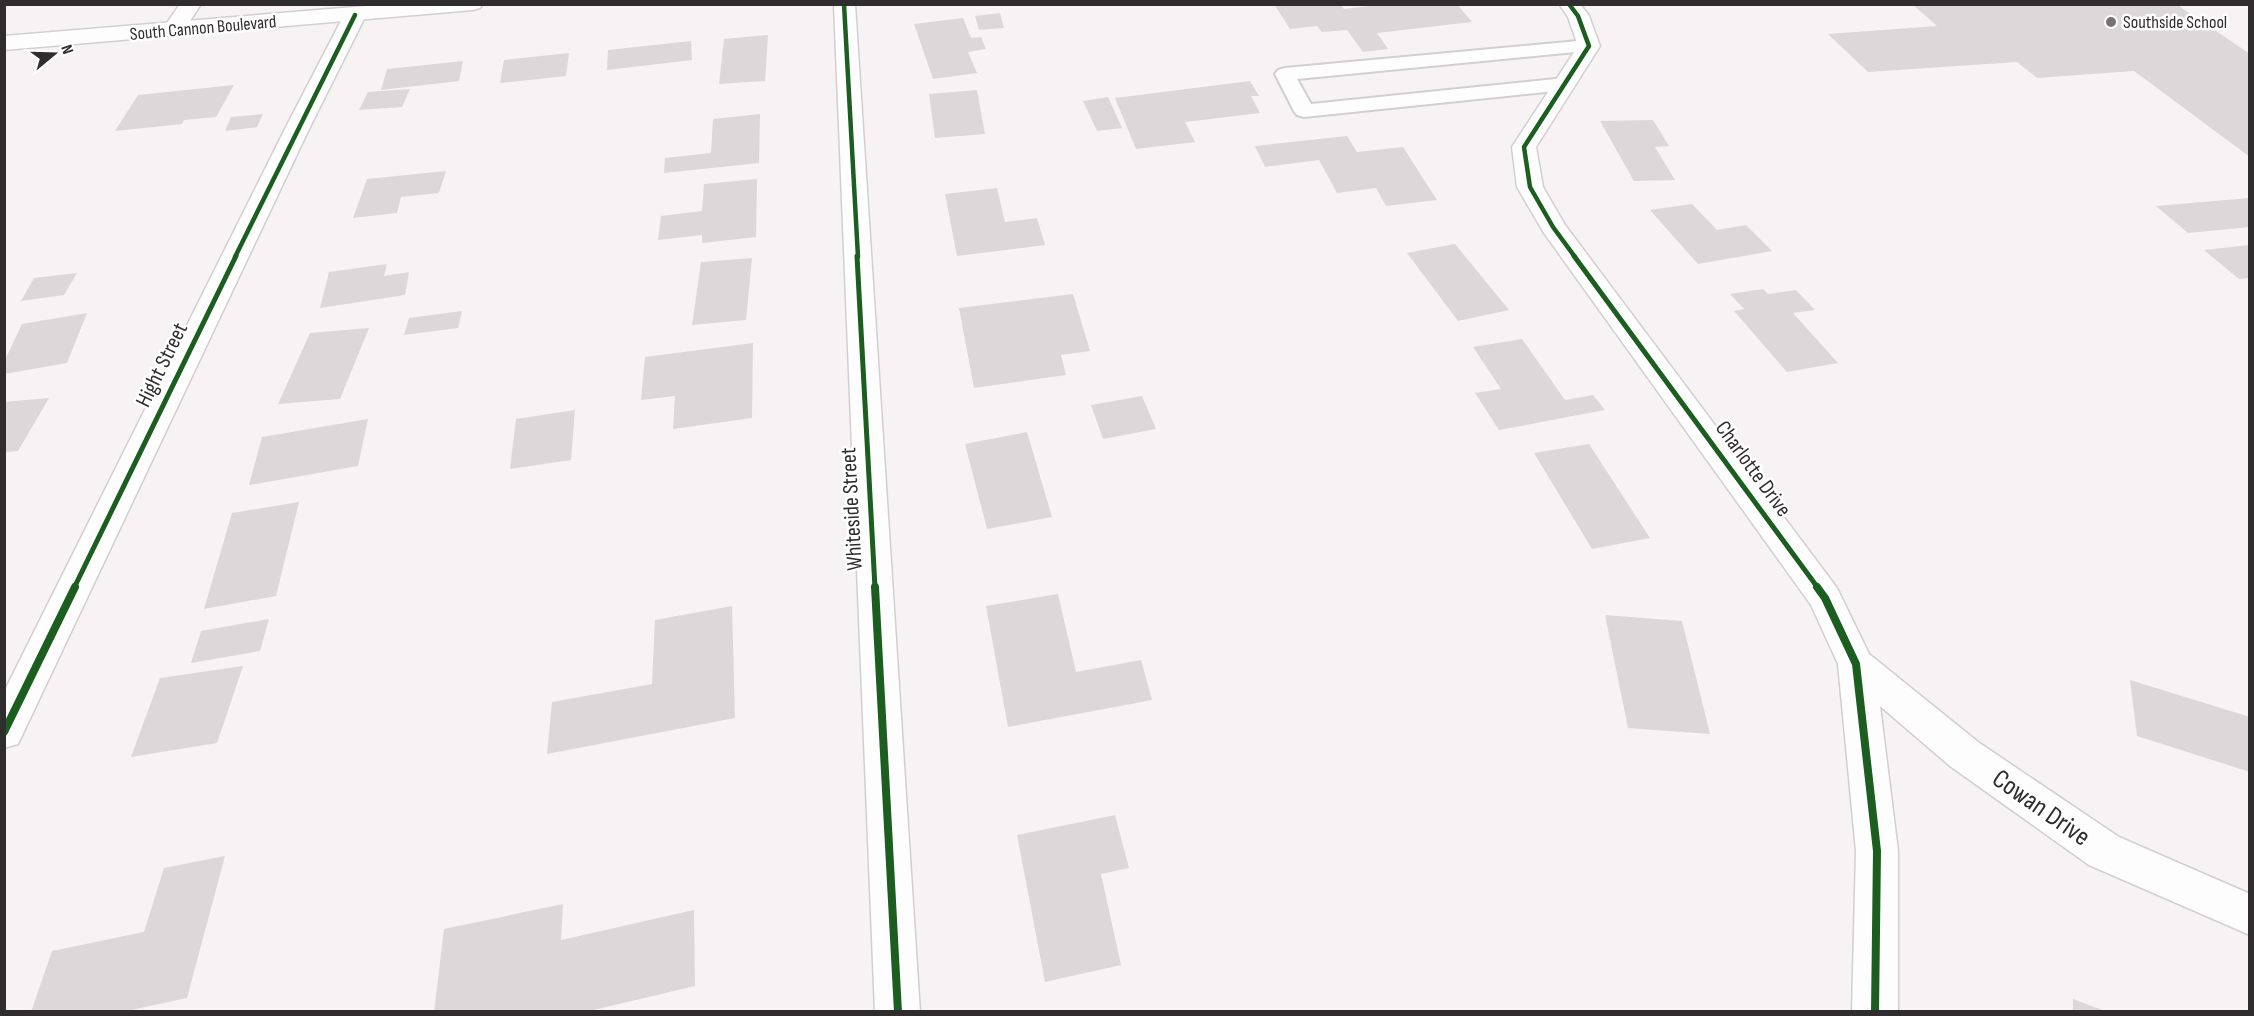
<svg xmlns="http://www.w3.org/2000/svg" width="2254" height="1016" viewBox="0 0 2254 1016" font-family="'Sofia Sans Condensed',sans-serif">
	<style>
		.building { fill: #dcd8d9 }
		.lines { fill: none; stroke-linecap: round; stroke-linejoin: round }
		.lane-casing { stroke: #d3cfd0; stroke-width: 4 }
		.street-casing { stroke: #d3cfd0; stroke-width: 3 }
		.highway-casing { stroke: #d3cfd0; stroke-width: 3 }
		.lane { fill: #fefdfd; fill-rule: evenodd }
		.street { fill: #fefdfd; fill-rule: evenodd }
		.highway { fill: #fefdfd; fill-rule: evenodd }
		.cycleway-far2-casing { stroke: #fff; stroke-width: 8 }
		.cycleway-far1-casing { stroke: #fff; stroke-width: 9 }
		.cycleway-casing { stroke: #fff; stroke-width: 11 }
		.cycleway-far2 { stroke: #1b5e20; stroke-width: 4.5 }
		.cycleway-far1 { stroke: #1b5e20; stroke-width: 5 }
		.cycleway { stroke: #1b5e20; stroke-width: 8 }
		.poi-dot { fill: #767273; stroke: #fff; stroke-width: 2 }
		.labels { text-anchor: middle; dominant-baseline: central; stroke-width: 5; stroke-linejoin: round; paint-order: stroke }
		.far-poi-label { font-size: 18px; fill: #302d2e; stroke: #fff; text-anchor: start }
		.far-street-label { font-size: 18px; fill: #302d2e; stroke: #fff }
		.street-label { font-size: 22px; fill: #302d2e; stroke: #fff }
		.near-street-label { font-size: 27px; fill: #302d2e; stroke: #fff }
	</style>
	<rect width="100%" height="100%" fill="#f7f2f3"/>
	<g class="building">
		<polygon points="1274,4 1340,4 1344,9 1386,4 1457,4 1472,22 1377,33 1388,49 1363,52 1347,30 1322,32 1317,26 1290,29"/>
		<polygon points="1912,4 2176,4 2250,54 2250,157 2134,71 2037,78 2017,62 1868,72 1828,34 1937,26"/>
		<polygon points="1000,13 1004,28 979,30 975,16"/>
		<polygon points="963,18 971,38 981,37 986,49 968,52 977,73 933,79 914,24"/>
		<polygon points="768,35 765,81 719,84 724,39"/>
		<polygon points="691,41 692,60 607,70 608,50"/>
		<polygon points="569,53 566,76 500,83 504,60"/>
		<polygon points="463,61 459,81 381,90 387,69"/>
		<polygon points="1250,81 1259,96 1251,96 1260,113 1185,122 1195,142 1136,149 1115,98"/>
		<polygon points="234,85 216,117 184,120 182,124 115,131 138,95"/>
		<polygon points="410,89 402,107 359,110 368,92"/>
		<polygon points="977,90 985,134 935,138 929,94"/>
		<polygon points="1108,97 1122,128 1097,131 1083,101"/>
		<polygon points="263,114 257,127 225,131 231,117"/>
		<polygon points="760,114 759,163 664,173 665,158 711,153 713,119"/>
		<polygon points="1653,120 1669,146 1655,147 1675,180 1634,181 1600,121"/>
		<polygon points="1347,136 1357,152 1403,147 1437,200 1386,206 1376,188 1337,193 1319,160 1265,167 1255,146"/>
		<polygon points="446,171 439,193 401,197 397,213 353,218 367,179"/>
		<polygon points="757,179 756,237 702,243 702,235 658,240 661,216 702,211 704,184"/>
		<polygon points="997,188 1005,222 1037,218 1045,245 957,256 945,194"/>
		<polygon points="2250,198 2250,227 2188,233 2156,206"/>
		<polygon points="1692,204 1717,230 1746,225 1772,251 1698,264 1650,210"/>
		<polygon points="1455,244 1509,310 1458,321 1407,253"/>
		<polygon points="2250,245 2250,278 2239,279 2204,250"/>
		<polygon points="752,258 746,320 692,325 701,262"/>
		<polygon points="387,264 384,276 409,272 405,295 320,308 329,272"/>
		<polygon points="77,273 64,295 21,301 34,278"/>
		<polygon points="1763,289 1768,294 1796,290 1815,310 1793,313 1838,363 1787,372 1734,311 1744,309 1730,294"/>
		<polygon points="1073,294 1090,351 1061,355 1066,375 974,388 959,308"/>
		<polygon points="462,311 458,328 404,335 409,318"/>
		<polygon points="87,313 67,363 4,374 4,362 22,324"/>
		<polygon points="369,328 340,399 278,404 310,333"/>
		<polygon points="1522,339 1565,400 1593,395 1605,410 1499,430 1475,393 1501,389 1473,347"/>
		<polygon points="753,343 752,418 673,429 675,396 641,400 645,357"/>
		<polygon points="1142,396 1156,429 1103,439 1091,405"/>
		<polygon points="49,398 18,451 4,452 4,402"/>
		<polygon points="575,410 571,460 510,469 516,419"/>
		<polygon points="368,419 358,466 249,485 262,437"/>
		<polygon points="1027,432 1052,517 987,529 965,444"/>
		<polygon points="1589,444 1650,538 1592,549 1534,453"/>
		<polygon points="299,502 276,596 204,609 232,513"/>
		<polygon points="1058,594 1076,672 1141,660 1152,700 1008,727 986,606"/>
		<polygon points="732,606 735,718 547,754 552,702 652,684 655,620"/>
		<polygon points="1605,615 1682,621 1710,734 1628,728"/>
		<polygon points="269,619 260,651 191,663 201,631"/>
		<polygon points="243,666 217,743 131,757 160,678"/>
		<polygon points="2130,680 2250,717 2250,772 2137,736"/>
		<polygon points="1115,815 1129,868 1101,874 1121,965 1045,982 1017,835"/>
		<polygon points="225,856 187,998 122,1012 31,1012 52,951 144,932 164,868"/>
		<polygon points="563,904 561,940 694,910 695,986 585,1012 434,1012 444,929"/>
		<polygon points="2073,999 2105,1011 2104,1012 2073,1012"/>
	</g>
	<g class="lines">
		<g class="lane-casing">
			<polygon id="lane" points="1589,40 1596,42 1598,46 1596,50 1297,79 1311,104 1565,78 1572,80 1575,84 1572,88 1565,90 1304,117 1297,115 1294,111 1275,74 1278,70 1285,68"/>
		</g>
		<g class="street-casing">
			<g id="street">
				<polygon points="180,4 201,4 181,35 173,36 165,35 162,30"/>
				<polygon points="834,4 855,4 920,1012 875,1012"/>
				<polygon points="1559,4 1580,4 1589,16 1600,46 1536,147 1543,187 1565,225 1837,588 1869,654 1978,742 2119,837 2250,894 2250,935 2089,865 1950,766 1880,706 1898,851 1898,1012 1852,1012 1856,851 1838,664 1811,605 1544,233 1517,187 1512,147 1578,46 1568,17"/>
				<polygon points="355,9 363,10 366,15 309,129 18,744 4,748 4,692 285,129 344,15 347,10"/>
			</g>
		</g>
		<g class="highway-casing">
			<polygon id="highway" points="391,4 483,4 480,8 473,10 4,50 4,36"/>
		</g>
		<use href="#lane" class="lane"/>
		<use href="#street" class="street"/>
		<use href="#highway" class="highway"/>
		<g class="cycleway-far2-casing">
			<g id="cycleway-far2">
				<polyline points="844,4 858,257"/>
				<polyline points="1569,4 1578,16 1589,46 1524,147 1530,187 1553,227 1575,257"/>
				<polyline points="235,257 355,15"/>
			</g>
		</g>
		<g class="cycleway-far1-casing">
			<g id="cycleway-far1">
				<polyline points="857,256 875,588"/>
				<polyline points="1574,256 1818,588"/>
				<polyline points="74,588 236,256"/>
			</g>
		</g>
		<g class="cycleway-casing">
			<g id="cycleway">
				<polyline points="875,587 898,1012"/>
				<polyline points="1817,587 1825,598 1856,664 1877,851 1875,1012"/>
				<polyline points="4,732 75,587"/>
			</g>
		</g>
		<use href="#cycleway-far2" class="cycleway-far2"/>
		<use href="#cycleway-far1" class="cycleway-far1"/>
		<use href="#cycleway" class="cycleway"/>
	</g>
	<circle class="poi-dot" cx="2111" cy="22" r="6"/>
	<g class="labels">
		<g class="far-poi-label">
			<text x="2123" y="22">Southside School</text>
		</g>
		<g class="far-street-label">
			<text transform="translate(203 28) rotate(-5)">South Cannon Boulevard</text>
		</g>
		<g class="street-label">
			<text transform="translate(162 365) rotate(-64)">Hight Street</text>
			<text transform="translate(1753 469) rotate(54)">Charlotte Drive</text>
			<text transform="translate(852 509) rotate(-93)">Whiteside Street</text>
		</g>
		<g class="near-street-label">
			<text transform="translate(2041 808) rotate(35)">Cowan Drive</text>
		</g>
	</g>
	<rect width="2254" height="1016" fill="none" stroke="#302d2e" stroke-width="12"/>
	<g transform="translate(54 54) rotate(71)" stroke="#ffffff" stroke-width="4.5" paint-order="stroke">
	<path d="M0-4.5L10 22L0 15L-10 22Z" fill="#302d2e"/>
	<text y="-9" font-size="16" font-weight="bold" text-anchor="middle" fill="#302d2e">N</text>
	</g>
</svg>
